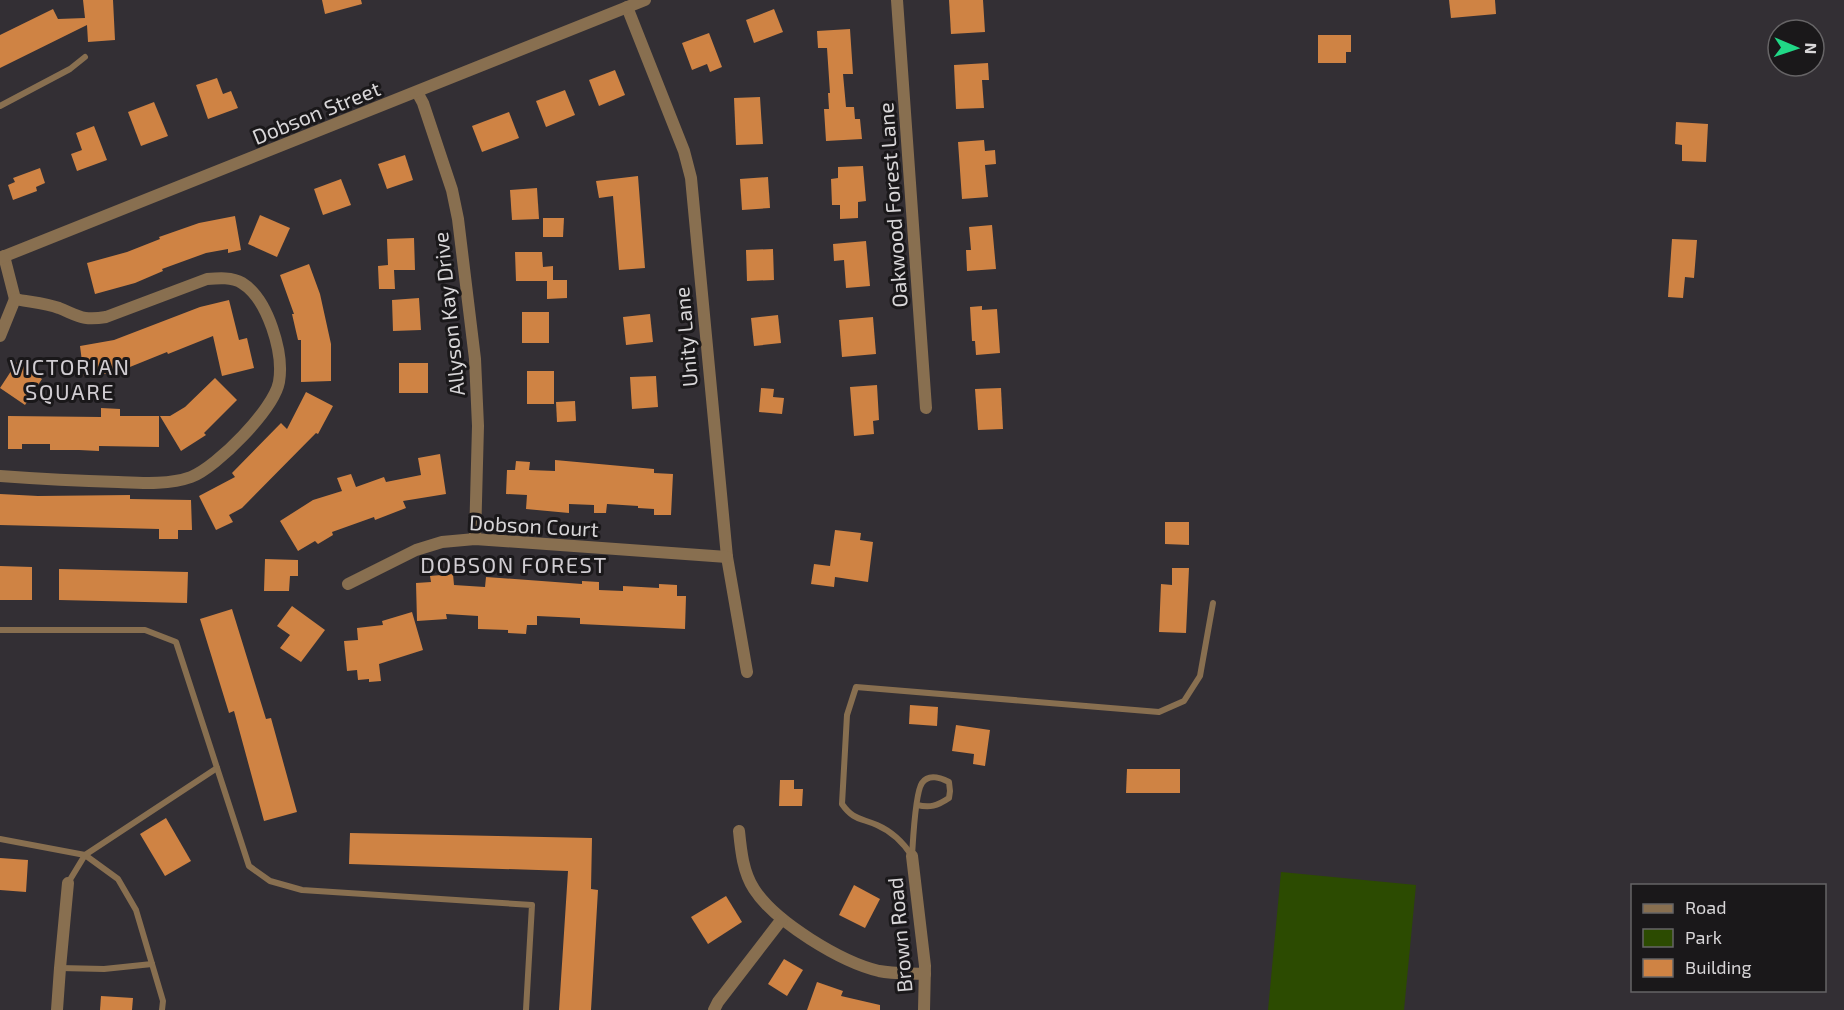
<svg xmlns="http://www.w3.org/2000/svg" width="1844" height="1010" viewBox="0 0 1844 1010" font-family="'Exo 2',sans-serif">
	<style>
		.green { fill: #2c4b01 }
		.building { fill: #cf8344 }
		.lines { fill: none; stroke-linecap: round; stroke-linejoin: round }
		.service { stroke: #886f50; stroke-width: 6 }
		.minor { stroke: #886f50; stroke-width: 12 }
		.tertiary { stroke: #886f50; stroke-width: 12 }
		.labels { text-anchor: middle; dominant-baseline: central; stroke-width: 6; stroke-linejoin: round; paint-order: stroke }
		.street-label { font-size: 21px; fill: #d8d6d8; stroke: #1a181a }
		.neighbourhood-label { font-size: 22px; letter-spacing: 1.5px; fill: #d1cdd2; stroke: #1a181a }
	</style>
	<rect width="100%" height="100%" fill="#332f34"/>
	<polygon class="green" points="1281,872 1416,885 1404,1010 1268,1010"/>
	<g class="building">
		<polygon points="83,0 113,0 115,40 88,42 87,25 0,68 0,35 53,9 58,19 85,18"/>
		<polygon points="322,0 361,0 362,4 325,14"/>
		<polygon points="949,0 983,0 985,32 951,34"/>
		<polygon points="1449,0 1495,0 1496,14 1451,18"/>
		<polygon points="774,9 783,32 754,43 746,20"/>
		<polygon points="850,29 853,74 843,74 846,107 854,107 855,119 860,119 862,139 826,141 824,109 829,109 828,93 830,93 827,48 818,48 817,31"/>
		<polygon points="709,33 722,67 710,72 707,64 692,70 682,43"/>
		<polygon points="1318,35 1351,35 1351,52 1346,52 1346,63 1318,63"/>
		<polygon points="988,63 989,80 982,80 984,108 956,109 954,65"/>
		<polygon points="615,70 625,95 599,106 589,80"/>
		<polygon points="217,78 223,94 231,91 238,108 208,119 196,85"/>
		<polygon points="565,90 575,115 546,127 536,101"/>
		<polygon points="760,97 763,144 736,145 734,98"/>
		<polygon points="154,102 168,136 141,146 128,112"/>
		<polygon points="509,112 519,138 482,152 472,126"/>
		<polygon points="1676,122 1708,124 1706,162 1682,161 1682,145 1675,144"/>
		<polygon points="94,126 107,160 77,171 71,154 82,150 76,133"/>
		<polygon points="984,140 985,151 995,150 996,164 985,165 988,197 962,199 958,142"/>
		<polygon points="405,155 413,180 387,189 378,164"/>
		<polygon points="863,166 866,201 858,202 858,218 840,219 840,205 832,205 831,179 838,178 838,167"/>
		<polygon points="40,168 45,183 36,187 37,191 13,200 8,185 15,182 13,178"/>
		<polygon points="638,176 645,268 619,270 613,196 599,198 596,181"/>
		<polygon points="768,177 770,208 742,210 740,179"/>
		<polygon points="341,179 351,205 323,215 314,189"/>
		<polygon points="537,188 539,219 512,220 510,190"/>
		<polygon points="260,215 290,228 277,257 248,244"/>
		<polygon points="235,216 241,250 228,253 228,249 206,253 162,269 163,271 135,283 95,294 87,263 127,252 160,239 159,237 199,223"/>
		<polygon points="543,218 564,218 563,237 543,237"/>
		<polygon points="992,225 996,269 967,271 966,250 971,250 969,227"/>
		<polygon points="414,238 415,270 394,270 395,289 379,289 378,266 388,265 387,239"/>
		<polygon points="1672,239 1697,240 1694,278 1685,277 1683,298 1668,297"/>
		<polygon points="866,241 870,286 846,288 844,260 834,261 833,244"/>
		<polygon points="773,249 774,280 747,281 746,250"/>
		<polygon points="515,252 542,252 543,267 553,266 553,280 567,280 567,298 547,299 547,281 516,281"/>
		<polygon points="309,264 320,294 331,344 331,381 301,382 301,340 298,340 292,314 294,314 280,275"/>
		<polygon points="419,298 421,330 393,331 392,300"/>
		<polygon points="229,300 239,340 247,338 254,368 222,376 213,336 168,354 167,352 120,371 84,377 80,346 114,340 200,307"/>
		<polygon points="982,306 982,310 997,309 1000,353 976,355 975,341 972,341 970,307"/>
		<rect x="522" y="312" width="27" height="31"/>
		<polygon points="650,314 653,342 626,345 623,317"/>
		<polygon points="778,315 781,343 754,346 751,318"/>
		<polygon points="873,317 876,354 842,357 839,320"/>
		<polygon points="17,362 42,379 25,405 0,388"/>
		<rect x="399" y="363" width="29" height="30"/>
		<rect x="527" y="371" width="27" height="33"/>
		<polygon points="656,376 658,407 632,409 630,377"/>
		<polygon points="215,378 237,400 204,433 206,435 181,451 160,416 170,416 185,407"/>
		<polygon points="877,385 879,420 873,421 874,434 854,436 850,387"/>
		<polygon points="761,388 774,389 773,397 784,398 782,414 759,412"/>
		<polygon points="1001,388 1003,429 978,430 975,389"/>
		<polygon points="306,392 333,406 318,434 316,433 242,508 229,515 233,522 216,530 199,496 235,477 232,473 281,423 287,429"/>
		<polygon points="575,401 576,421 557,422 556,402"/>
		<polygon points="101,408 120,409 120,416 159,416 159,447 99,446 99,451 79,450 50,450 50,444 22,444 22,449 8,449 8,416 101,417"/>
		<polygon points="440,454 446,494 403,501 406,508 375,520 374,517 332,532 333,535 318,544 315,541 298,551 280,521 313,500 342,491 337,478 351,474 356,487 384,477 386,482 421,475 418,458"/>
		<polygon points="555,460 654,469 654,473 673,474 671,515 654,515 654,509 638,508 638,506 607,504 606,513 594,513 594,505 569,504 569,513 526,509 527,495 506,494 507,470 515,470 516,461 530,462 529,470 555,471"/>
		<polygon points="0,494 38,496 130,495 130,499 191,500 192,530 178,530 178,539 159,539 159,529 0,525"/>
		<polygon points="1165,522 1189,522 1189,545 1165,544"/>
		<polygon points="835,530 861,533 860,540 873,542 868,582 835,577 834,587 811,584 814,564 830,566"/>
		<polygon points="265,559 298,560 298,576 290,576 289,591 264,591"/>
		<polygon points="0,566 32,567 32,600 0,600"/>
		<polygon points="1172,568 1189,568 1186,633 1159,632 1161,584 1172,585"/>
		<polygon points="59,569 188,572 187,603 59,600"/>
		<polygon points="453,574 454,585 485,587 486,577 582,584 582,581 599,582 599,590 623,591 623,586 659,588 659,584 677,585 677,596 686,596 685,629 580,624 580,618 537,616 537,625 527,625 526,634 508,633 508,630 478,629 478,616 446,614 447,619 417,621 416,583 431,582 430,576"/>
		<polygon points="292,606 325,630 301,662 280,648 290,635 277,626"/>
		<polygon points="232,609 266,719 271,718 297,812 264,821 234,711 229,713 200,619"/>
		<polygon points="412,612 423,650 379,664 381,681 369,682 369,679 358,680 357,670 347,671 344,641 358,640 357,628 383,625 382,621"/>
		<polygon points="910,705 938,707 937,726 909,724"/>
		<polygon points="956,725 990,730 985,766 973,764 974,754 952,751"/>
		<polygon points="1127,769 1180,769 1180,793 1126,793"/>
		<polygon points="780,780 794,780 794,789 803,789 802,806 779,806"/>
		<polygon points="166,818 191,861 165,876 140,834"/>
		<polygon points="350,833 592,838 591,889 598,890 591,1010 559,1010 568,871 349,864"/>
		<polygon points="0,858 28,860 26,892 0,890"/>
		<polygon points="854,885 880,899 865,928 839,915"/>
		<polygon points="726,896 742,922 708,944 691,917"/>
		<polygon points="784,959 803,970 787,996 768,984"/>
		<polygon points="817,982 843,991 841,996 880,1005 880,1010 807,1010"/>
		<polygon points="101,996 133,998 132,1010 100,1010"/>
	</g>
	<g class="lines">
		<g class="service">
			<polyline points="0,106 70,69 85,57"/>
			<polyline points="0,630 145,630 176,642 249,866 270,881 302,890 532,905 526,1010"/>
			<polyline points="0,839 85,855 118,879 136,910 163,1001 162,1010"/>
			<path d="M912 856C903 842 893 832 877 825 861 818 853 820 842 804L847 715 856 687 1159 712 1184 701 1200 676 1213 603"/>
			<path d="M912 856C913 841 915 793 922 783 929 773 941 778 949 782L950 791 949 798C937 806 930 808 917 805"/>
			<polyline points="68,883 85,855 217,768"/>
			<polyline points="60,968 104,969 152,964"/>
		</g>
		<g class="minor">
			<polyline points="897,0 926,408"/>
			<polyline points="627,7 684,151 691,178 727,557 747,672"/>
			<polyline points="417,92 423,103 452,190 458,219 475,359 478,426 475,539"/>
			<polyline points="4,256 15,299"/>
			<path d="M0 336 15 299C29 302 45 303 59 308 79 316 83 321 106 317L207 279C219 278 232 277 242 283 268 299 284 353 279 382 274 409 217 467 191 477 169 485 141 483 118 482 79 481 40 479 0 476"/>
			<polyline points="348,584 416,550 442,542 475,539 727,557"/>
			<path d="M739 831C741 851 743 872 754 889 775 922 841 962 879 971 894 974 910 973 925 974"/>
			<polyline points="912,856 925,966 924,1010"/>
			<polyline points="57,1010 60,968 68,883"/>
			<polyline points="714,1010 718,1002 782,919"/>
		</g>
		<polyline class="tertiary" points="0,258 645,0"/>
	</g>
	<g class="labels">
		<g class="street-label">
			<text transform="translate(316 112) rotate(-22)">Dobson Street</text>
			<text transform="translate(892 205) rotate(-94)">Oakwood Forest Lane</text>
			<text transform="translate(448 314) rotate(-96)">Allyson Kay Drive</text>
			<text transform="translate(685 337) rotate(-95)">Unity Lane</text>
			<text transform="translate(534 525) rotate(3)">Dobson Court</text>
			<text transform="translate(899 935) rotate(-95)">Brown Road</text>
		</g>
		<g class="neighbourhood-label">
			<text x="70" y="366">VICTORIAN<tspan x="70" dy="25">SQUARE</tspan></text>
			<text x="514" y="564">DOBSON FOREST</text>
		</g>
	</g>
	<rect x="1631" y="884" width="195" height="108" fill="#1a181a" stroke="#666466" stroke-width="1.5"/>
	<rect x="1643" y="904" width="30" height="9" fill="#886f50" stroke="#666466" stroke-width="1.5"/>
	<text x="1685" y="914" font-size="18" fill="#d8d6d8">Road</text>
	<rect x="1643" y="929" width="30" height="18" fill="#2c4b01" stroke="#666466" stroke-width="1.5"/>
	<text x="1685" y="944" font-size="18" fill="#d8d6d8">Park</text>
	<rect x="1643" y="959" width="30" height="18" fill="#cf8344" stroke="#666466" stroke-width="1.5"/>
	<text x="1685" y="974" font-size="18" fill="#d8d6d8">Building</text>
	<g transform="translate(1796 48) rotate(92)"><circle r="28" fill="#1a181a" stroke="#666466" stroke-width="1.5"/>
	<path d="M0-4.5L10 22L0 15L-10 22Z" fill="#21d887"/>
	<text y="-9" font-size="16" font-weight="bold" text-anchor="middle" fill="#d8d6d8">N</text>
	</g>
</svg>
